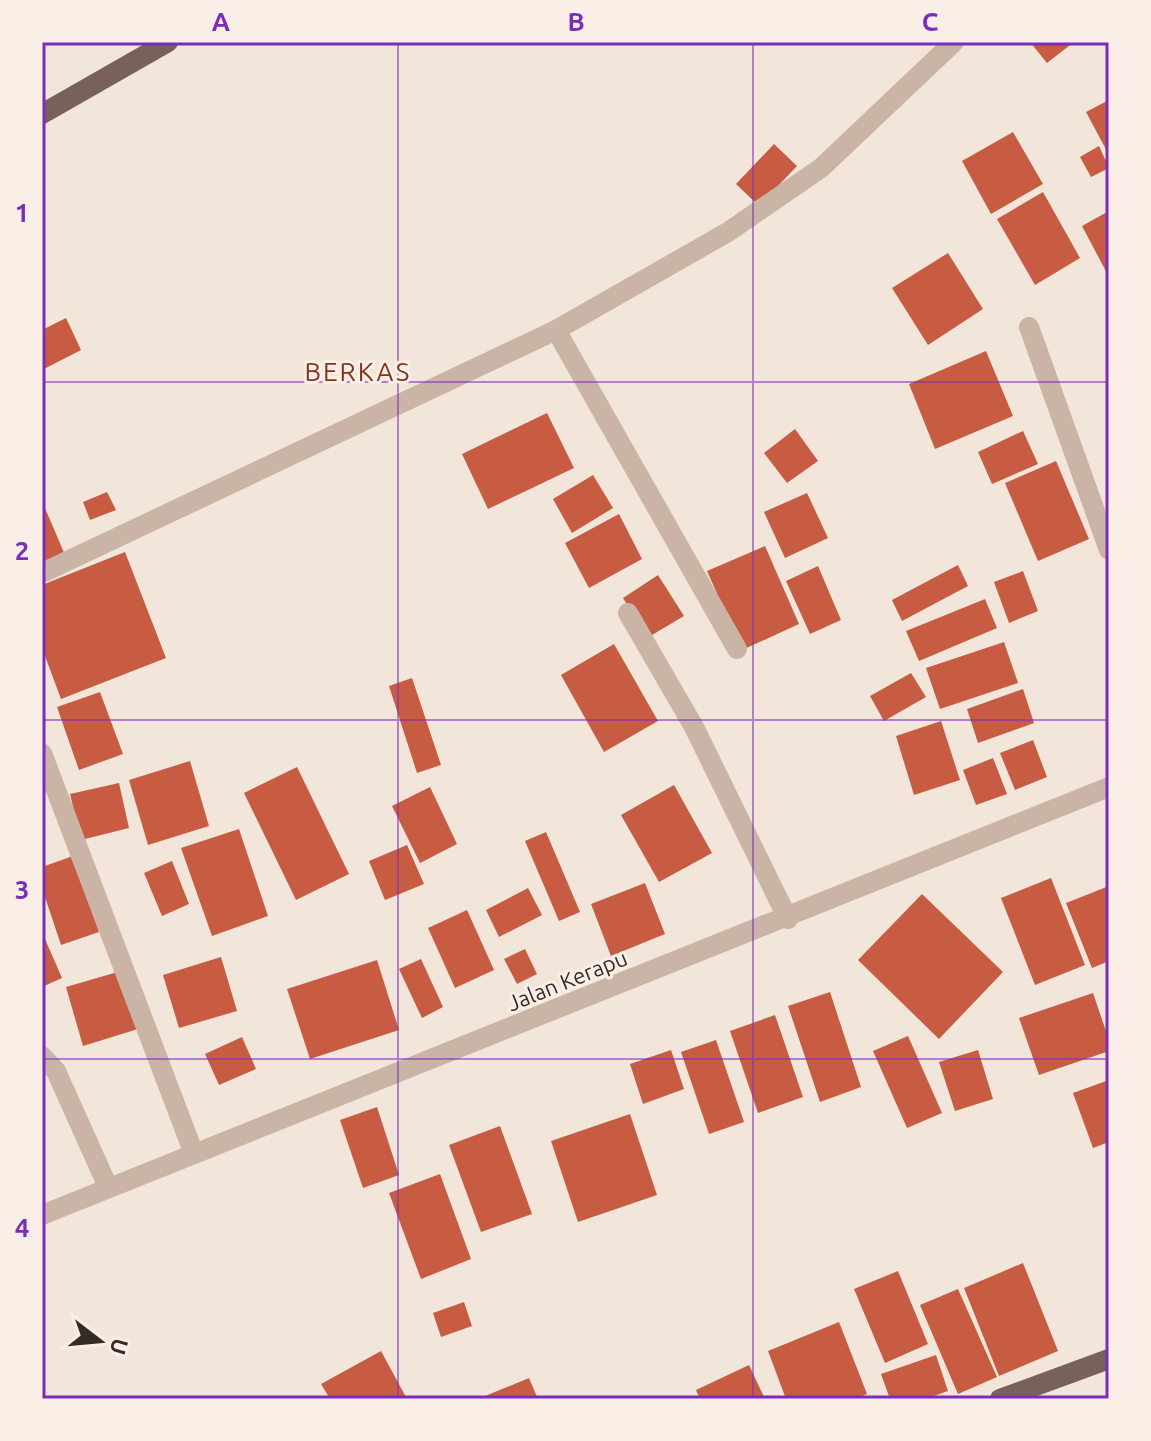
<svg xmlns="http://www.w3.org/2000/svg" width="1151" height="1441" viewBox="0 0 1151 1441" font-family="Ubuntu,sans-serif">
	<style>
		.building { fill: #c75c42 }
		.lines { fill: none; stroke-linecap: round; stroke-linejoin: round }
		.minor { stroke: #cab4a5; stroke-width: 20 }
		.major { stroke: #786158; stroke-width: 20 }
		.grid { fill: none; stroke: #7b2cbf; stroke-width: 2; stroke-opacity: 0.55 }
		.labels { text-anchor: middle; dominant-baseline: central; stroke-width: 6; stroke-linejoin: round; paint-order: stroke }
		.street-label { font-size: 22px; fill: #352b27; stroke: #f9efe6 }
		.quarter-label { font-size: 26px; letter-spacing: 2px; fill: #85331f; stroke: #f9efe6 }
		.neatline { fill: none; stroke: #7b2cbf; stroke-width: 3 }
		.grid-label { font-size: 26px; text-anchor: middle; font-weight: bold; fill: #7b2cbf }
	</style>
	<rect width="100%" height="100%" fill="#f2e5da"/>
	<g class="building">
		<polygon points="1030,42 1074,42 1047,63"/>
		<polygon points="1109,100 1109,155 1086,112"/>
		<polygon points="1013,132 1043,184 991,214 962,161"/>
		<polygon points="774,144 797,166 759,206 736,184"/>
		<polygon points="1099,146 1109,168 1091,177 1080,157"/>
		<polygon points="1043,192 1080,258 1035,285 997,219"/>
		<polygon points="1109,211 1109,277 1082,226"/>
		<polygon points="948,253 983,309 928,345 892,288"/>
		<polygon points="66,318 81,350 42,370 42,330"/>
		<polygon points="986,351 1013,416 935,449 909,384"/>
		<polygon points="547,413 574,468 488,509 462,454"/>
		<polygon points="795,429 818,461 787,483 764,453"/>
		<polygon points="1023,431 1038,464 992,484 978,452"/>
		<polygon points="1056,461 1089,539 1038,561 1005,483"/>
		<polygon points="593,475 613,508 572,533 553,499"/>
		<polygon points="107,492 116,510 90,520 83,502"/>
		<polygon points="807,493 828,538 785,558 764,512"/>
		<polygon points="42,501 65,555 42,565"/>
		<polygon points="619,514 642,559 589,588 565,543"/>
		<polygon points="765,546 799,624 742,650 707,571"/>
		<polygon points="125,552 166,658 61,699 42,648 42,585"/>
		<polygon points="958,565 968,586 902,621 892,600"/>
		<polygon points="818,566 841,620 810,634 786,581"/>
		<polygon points="1023,571 1038,611 1009,623 994,582"/>
		<polygon points="658,575 684,616 647,638 623,598"/>
		<polygon points="985,599 997,628 919,661 906,631"/>
		<polygon points="1004,642 1018,683 940,709 926,668"/>
		<polygon points="614,644 658,721 604,752 561,675"/>
		<polygon points="911,673 926,697 884,721 870,696"/>
		<polygon points="412,678 441,765 417,773 389,686"/>
		<polygon points="1023,689 1034,723 978,743 967,709"/>
		<polygon points="100,692 123,754 79,770 57,707"/>
		<polygon points="941,721 960,780 914,795 896,736"/>
		<polygon points="1033,740 1047,777 1015,790 1000,753"/>
		<polygon points="993,758 1007,794 976,805 963,770"/>
		<polygon points="190,761 209,826 148,845 129,780"/>
		<polygon points="297,767 349,874 296,900 244,793"/>
		<polygon points="119,783 129,828 81,840 70,794"/>
		<polygon points="674,785 712,853 659,882 621,815"/>
		<polygon points="430,787 457,844 420,863 392,806"/>
		<polygon points="239,829 268,916 212,936 181,848"/>
		<polygon points="546,832 580,912 559,921 525,841"/>
		<polygon points="407,845 424,884 385,900 369,861"/>
		<polygon points="73,856 99,932 61,945 42,888 42,867"/>
		<polygon points="172,861 189,904 162,916 144,873"/>
		<polygon points="1051,878 1085,965 1035,985 1001,898"/>
		<polygon points="645,883 665,934 611,956 591,904"/>
		<polygon points="1109,886 1109,961 1092,968 1066,903"/>
		<polygon points="528,888 542,915 499,937 486,910"/>
		<polygon points="922,894 1003,972 939,1039 858,960"/>
		<polygon points="467,910 494,970 455,988 428,928"/>
		<polygon points="42,932 62,978 42,987"/>
		<polygon points="525,949 537,974 517,984 504,959"/>
		<polygon points="221,957 237,1011 179,1028 163,975"/>
		<polygon points="421,959 443,1007 422,1018 399,969"/>
		<polygon points="377,960 399,1030 310,1059 287,989"/>
		<polygon points="121,971 138,1029 83,1046 66,987"/>
		<polygon points="830,992 861,1087 820,1102 788,1006"/>
		<polygon points="1093,993 1109,1040 1109,1051 1039,1075 1019,1018"/>
		<polygon points="775,1015 803,1097 758,1113 730,1031"/>
		<polygon points="908,1036 942,1113 907,1128 873,1051"/>
		<polygon points="242,1037 256,1069 219,1085 205,1054"/>
		<polygon points="716,1040 744,1122 709,1134 681,1052"/>
		<polygon points="671,1050 684,1089 643,1104 630,1064"/>
		<polygon points="978,1050 993,1099 955,1111 939,1062"/>
		<polygon points="1109,1080 1109,1142 1093,1148 1073,1093"/>
		<polygon points="377,1107 399,1175 363,1188 340,1120"/>
		<polygon points="630,1114 657,1195 578,1222 551,1141"/>
		<polygon points="500,1126 532,1214 481,1232 449,1145"/>
		<polygon points="440,1174 471,1259 421,1279 389,1193"/>
		<polygon points="1023,1263 1058,1351 999,1376 964,1288"/>
		<polygon points="898,1271 928,1344 885,1363 854,1289"/>
		<polygon points="958,1289 997,1377 958,1394 920,1305"/>
		<polygon points="464,1302 472,1326 441,1337 433,1313"/>
		<polygon points="839,1322 867,1394 855,1399 786,1399 768,1351"/>
		<polygon points="381,1351 407,1399 330,1399 321,1384"/>
		<polygon points="936,1355 948,1391 925,1399 890,1399 881,1374"/>
		<polygon points="749,1365 765,1399 700,1399 696,1390"/>
		<polygon points="529,1378 538,1399 478,1399"/>
	</g>
	<g class="lines">
		<g class="minor">
			<polyline points="1029,327 1109,550"/>
			<polyline points="556,330 737,649"/>
			<polyline points="42,573 556,330 728,232 821,168 954,42"/>
			<polyline points="628,613 694,727 788,919"/>
			<polyline points="42,753 194,1154"/>
			<polyline points="42,1056 56,1071 108,1187"/>
			<polyline points="42,1215 1109,787"/>
		</g>
		<g class="major">
			<polyline points="42,114 168,42"/>
			<polyline points="1000,1399 1109,1359"/>
		</g>
	</g>
	<path class="grid" d="M398 42V1399M753 42V1399M42 382H1109M42 720H1109M42 1059H1109"/>
	<g class="labels">
		<g class="street-label">
			<text transform="translate(567 980) rotate(-22)">Jalan Kerapu</text>
		</g>
		<g class="quarter-label">
			<text x="358" y="371">BERKAS</text>
		</g>
	</g>
	<rect width="1151" height="1441" fill="none" stroke="#f9efe6" stroke-width="88"/>
	<g transform="translate(100 1341) rotate(106)" stroke="#f9efe6" stroke-width="6" paint-order="stroke">
	<path d="M0-6L14 30L0 20L-14 30Z" fill="#352b27"/>
	<text y="-12" font-size="22" font-weight="bold" text-anchor="middle" fill="#352b27">U</text>
	</g>
	<rect x="44" y="44" width="1063" height="1353" class="neatline"/>
	<g class="grid-label">
		<text x="221" y="31">A</text>
		<text x="576" y="31">B</text>
		<text x="930" y="31">C</text>
		<text x="22" y="222">1</text>
		<text x="22" y="560">2</text>
		<text x="22" y="899">3</text>
		<text x="22" y="1237">4</text>
	</g>
</svg>
